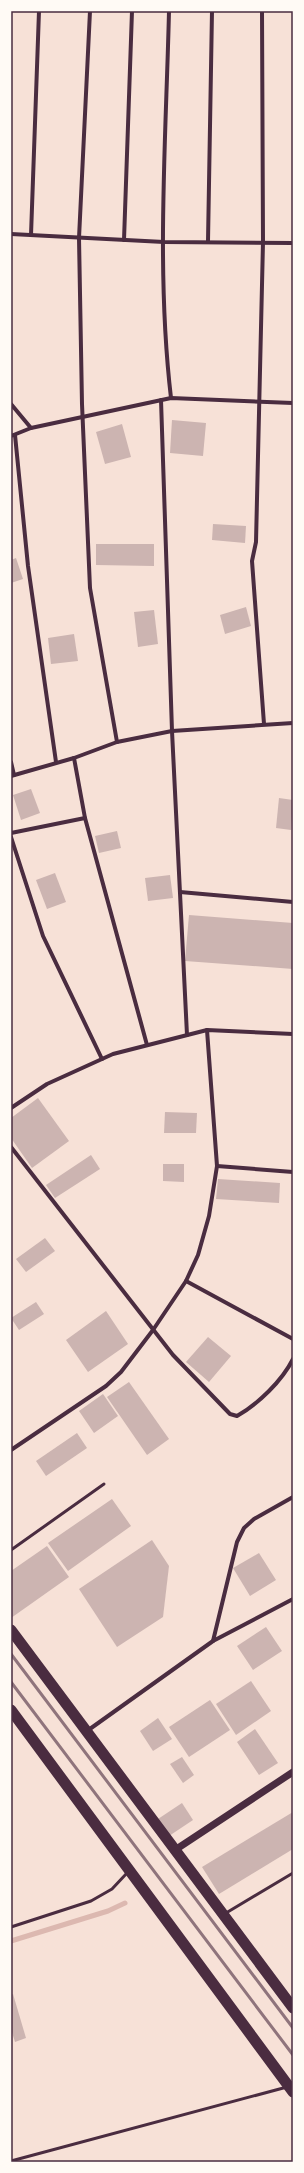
<svg xmlns="http://www.w3.org/2000/svg" width="304" height="2173" viewBox="0 0 304 2173" font-family="'Roboto Condensed',sans-serif">
	<style>
		.lines { fill: none; stroke-linecap: round; stroke-linejoin: round }
		.stream { stroke: #dcb8b0; stroke-width: 5 }
		.building { fill: #ccb4b1 }
		.service { stroke: #4a2c40; stroke-width: 3 }
		.minor { stroke: #4a2c40; stroke-width: 4 }
		.tertiary { stroke: #4a2c40; stroke-width: 7 }
		.trunk { stroke: #4a2c40; stroke-width: 11 }
		.rail { stroke: #8f747c; stroke-width: 3 }
		.neatline { fill: none; stroke: #4a2c40; stroke-width: 1.5 }
	</style>
	<rect width="100%" height="100%" fill="#f7e1d7"/>
	<g class="lines">
		<polyline class="stream" points="11,1941 108,1911 125,1903"/>
	</g>
	<g class="building">
		<polygon points="172,420 206,423 203,456 170,453"/>
		<polygon points="122,424 131,457 105,464 96,432"/>
		<polygon points="213,524 246,526 245,543 212,540"/>
		<polygon points="96,544 154,544 154,566 96,565"/>
		<polygon points="16,558 23,579 11,583 11,560"/>
		<polygon points="246,607 251,626 225,634 220,615"/>
		<polygon points="154,610 158,644 138,647 134,612"/>
		<polygon points="74,634 78,661 51,664 48,638"/>
		<polygon points="31,789 40,813 21,820 13,795"/>
		<polygon points="279,798 293,800 291,830 276,828"/>
		<polygon points="117,831 121,848 99,853 95,836"/>
		<polygon points="55,873 66,902 47,909 36,880"/>
		<polygon points="170,875 173,898 148,901 145,878"/>
		<polygon points="189,915 293,923 293,969 185,961"/>
		<polygon points="38,1098 69,1141 32,1168 11,1138 11,1118"/>
		<polygon points="165,1112 197,1113 196,1133 164,1133"/>
		<polygon points="91,1155 100,1169 55,1198 46,1185"/>
		<polygon points="163,1164 184,1164 184,1182 163,1181"/>
		<polygon points="218,1179 280,1183 279,1203 216,1199"/>
		<polygon points="45,1238 55,1251 26,1272 16,1259"/>
		<polygon points="36,1302 44,1314 19,1330 11,1318"/>
		<polygon points="106,1311 128,1344 88,1372 66,1340"/>
		<polygon points="208,1337 231,1356 209,1382 186,1362"/>
		<polygon points="129,1382 169,1439 147,1455 107,1397"/>
		<polygon points="103,1394 118,1416 94,1433 79,1411"/>
		<polygon points="77,1433 87,1448 46,1476 36,1461"/>
		<polygon points="112,1499 131,1526 68,1571 48,1543"/>
		<polygon points="152,1540 169,1566 163,1617 117,1647 79,1589"/>
		<polygon points="47,1546 69,1577 11,1618 11,1571"/>
		<polygon points="259,1553 276,1580 250,1596 233,1568"/>
		<polygon points="266,1627 282,1651 253,1670 237,1646"/>
		<polygon points="251,1681 271,1711 236,1735 216,1704"/>
		<polygon points="210,1700 230,1730 189,1757 169,1727"/>
		<polygon points="158,1718 172,1739 153,1751 140,1731"/>
		<polygon points="255,1729 278,1763 259,1775 237,1742"/>
		<polygon points="182,1757 194,1775 183,1783 170,1764"/>
		<polygon points="182,1803 193,1820 169,1836 158,1819"/>
		<polygon points="293,1812 293,1849 219,1894 202,1867"/>
		<polygon points="13,1994 26,2038 15,2042 11,2029 11,1995"/>
	</g>
	<g class="lines">
		<g class="service">
			<polyline points="11,1550 104,1484"/>
			<polyline points="226,1913 293,1873"/>
			<polyline points="11,1927 91,1901 112,1889 127,1873"/>
			<polyline points="11,2161 287,2087"/>
		</g>
		<g class="minor">
			<polyline points="90,11 79,238 82,404 90,588 117,742"/>
			<path d="M169 11C166 139 156 270 171 398"/>
			<polyline points="262,11 263,242 256,542 252,561 264,724"/>
			<polyline points="11,234 164,242 293,243"/>
			<polyline points="31,235 39,11"/>
			<polyline points="124,240 132,11"/>
			<polyline points="208,241 212,11"/>
			<polyline points="161,400 172,731 187,1035"/>
			<polyline points="11,404 31,428"/>
			<polyline points="15,435 28,566 56,762"/>
			<polyline points="11,436 31,428 171,398 293,403"/>
			<polyline points="74,758 85,818 147,1045"/>
			<polyline points="11,762 14,775"/>
			<polyline points="11,776 74,758 117,742 172,731 293,723"/>
			<polyline points="11,833 85,818"/>
			<polyline points="11,837 43,936 102,1059"/>
			<polyline points="180,892 293,902"/>
			<polyline points="11,1108 47,1084 113,1054 207,1030 293,1034"/>
			<path d="M11 1147 173 1355 230 1414 237 1416C258 1404 282 1381 293 1359"/>
			<polyline points="217,1166 293,1172"/>
			<polyline points="186,1281 293,1339"/>
			<polyline points="11,1450 106,1386 121,1372 153,1330 186,1281 198,1255 209,1216 217,1166 207,1030"/>
			<polyline points="213,1641 237,1542 244,1528 254,1519 293,1497"/>
			<polyline points="87,1731 213,1641 293,1599"/>
		</g>
		<polyline class="tertiary" points="175,1850 293,1772"/>
		<g class="trunk">
			<polyline points="11,1630 293,2008"/>
			<polyline points="11,1710 293,2092"/>
		</g>
		<g class="rail">
			<polyline points="11,1654 293,2028"/>
			<polyline points="11,1682 293,2055"/>
		</g>
	</g>
	<rect width="304" height="2173" fill="none" stroke="#fffaf5" stroke-width="24"/>
	<rect x="12" y="12" width="280" height="2149" class="neatline"/>
</svg>
